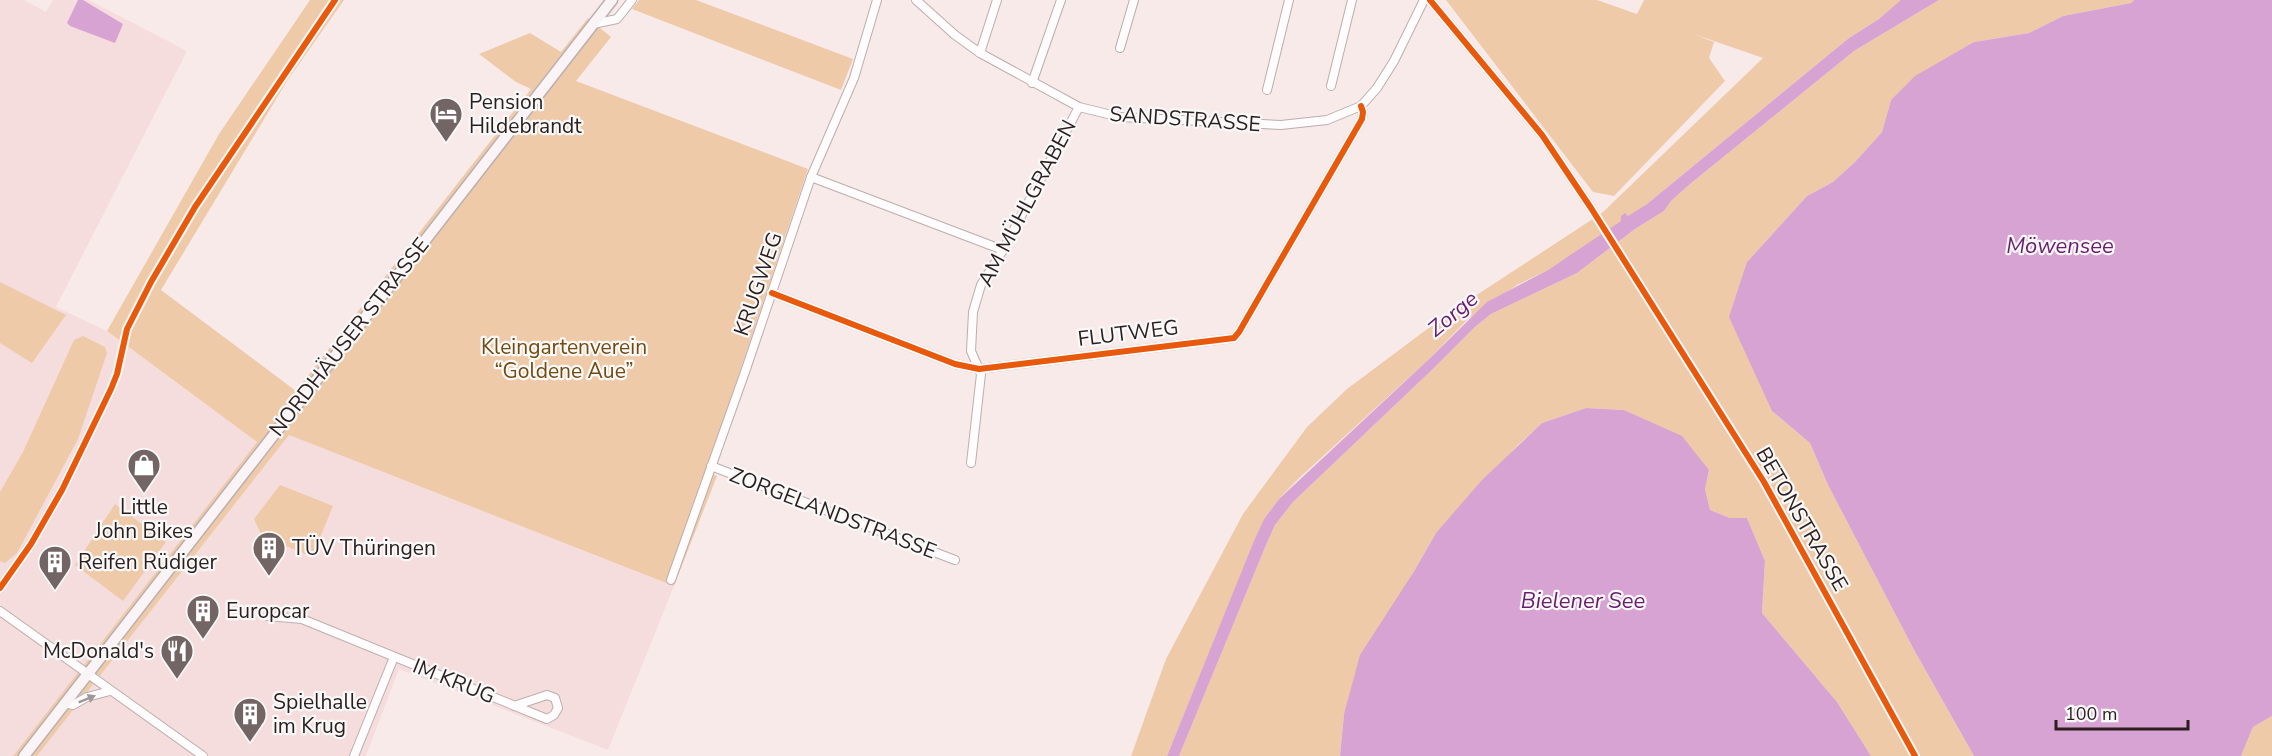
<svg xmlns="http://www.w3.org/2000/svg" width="2272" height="756" viewBox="0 0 2272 756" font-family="'Nunito Sans',sans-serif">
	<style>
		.built { fill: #f5dddd }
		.green { fill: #eecaa9 }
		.water { fill: #d7a3d3 }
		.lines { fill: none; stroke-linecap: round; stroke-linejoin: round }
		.street-casing { stroke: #bcaeae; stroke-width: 10 }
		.secondary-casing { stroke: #bcaeae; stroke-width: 13 }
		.street { stroke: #fefcfc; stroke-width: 8 }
		.secondary { stroke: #faf4f6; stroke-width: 10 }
		.cycleway-casing { stroke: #f9f9f9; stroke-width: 10 }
		.cycleway { stroke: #e8590c; stroke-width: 6 }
		.oneway { fill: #a09898 }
		.labels { text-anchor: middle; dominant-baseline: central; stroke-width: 4.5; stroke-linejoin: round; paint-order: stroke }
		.poi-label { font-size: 21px; fill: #2d1e1e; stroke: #f9f9f9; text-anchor: start }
		.street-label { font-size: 21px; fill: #2d1e1e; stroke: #f9f9f9 }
		.park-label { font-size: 21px; fill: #754a0d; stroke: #f9f9f9 }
		.water-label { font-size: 22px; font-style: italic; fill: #6c1c70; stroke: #f9f9f9 }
	</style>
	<rect width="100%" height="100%" fill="#f9eaea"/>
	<g class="built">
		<polygon points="0,0 24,0 46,12 53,0 89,0 187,51 56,307 107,331 257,442 13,756 0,756"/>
		<polygon points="289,435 674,586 608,750 399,669 366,756 37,756"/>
	</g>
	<g class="green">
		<polygon points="310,0 344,0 287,81 161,290 296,391 531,89 516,82 479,54 530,33 561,52 588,18 611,37 576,81 808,169 706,472 717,476 674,586 289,435 37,756 13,756 257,442 107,331 219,134"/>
		<polygon points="639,0 696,0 853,59 841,90 632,9"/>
		<polygon points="1446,0 1597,0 1637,14 1644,0 1902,0 1879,19 1849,38 1647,204 1574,253 1548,270 1517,285 1467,320 1428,360 1296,481 1279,499 1264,519 1167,756 1131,756 1166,659 1243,514 1307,427 1347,389 1446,315 1602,213 1763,58 1691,33 1714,42 1709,58 1725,81 1614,196 1593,192"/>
		<polygon points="1939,0 2134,0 2131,3 2063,16 2029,33 1974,42 1891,100 1882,132 1855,162 1833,182 1807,196 1747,262 1772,411 1810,443 1828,485 1913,648 1974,756 1871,756 1837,702 1762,613 1765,561 1747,518 1730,518 1710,510 1705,489 1709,470 1645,420 1624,410 1586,408 1542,423 1518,445 1436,533 1413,573 1344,714 1340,756 1179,756 1266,545 1275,525 1293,502 1436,366 1476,326 1491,314 1577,273 1635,229 1664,211 1671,201 1690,184 1854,51"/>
		<polygon points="0,282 66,315 32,363 0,343"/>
		<polygon points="83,336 105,347 107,353 78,439 17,553 5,563 0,561 0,492 23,452 74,340"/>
		<polygon points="280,485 333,506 312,557 262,536 254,519"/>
		<polygon points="115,504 166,542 123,601 75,565"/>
		<polygon points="2272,716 2272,756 2241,756 2253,727"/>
	</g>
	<g class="water">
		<polygon points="78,0 83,0 123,24 115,43 70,26 67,23"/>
		<polygon points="1901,0 1939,0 1854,51 1690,184 1671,201 1664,211 1635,229 1577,273 1491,314 1476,326 1436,366 1293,502 1275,525 1266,545 1179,756 1167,756 1254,541 1264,519 1279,499 1428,360 1487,302 1548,270 1621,221 1621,216 1625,213 1628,216 1647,204 1849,38 1879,19"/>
		<polygon points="2134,0 2272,0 2272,716 2253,727 2241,756 1974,756 1913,648 1828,485 1810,443 1772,411 1729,317 1747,262 1807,196 1833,182 1855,162 1882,132 1891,100 1915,76 1974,42 2029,33 2063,16 2131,3"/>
		<polygon points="1586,408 1624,410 1682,436 1709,470 1705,489 1710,510 1730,518 1747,518 1765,561 1762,613 1837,702 1871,756 1340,756 1344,714 1360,655 1413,573 1436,533 1482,480 1542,423"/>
	</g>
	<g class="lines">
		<g class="street-casing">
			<g id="street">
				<polyline points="916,0 955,35 980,53 1079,107 1120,117 1281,125 1327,120 1361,106 1377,88 1394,61 1424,0"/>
				<polyline points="1430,0 1542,135 1591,208 1764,482 1915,756"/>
				<polyline points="593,24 617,19 632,0"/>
				<polyline points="1120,48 1134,0"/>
				<polyline points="980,53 997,0"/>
				<polyline points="1032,83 1061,0"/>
				<polyline points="1331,86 1352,0"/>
				<polyline points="1267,90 1289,0"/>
				<polyline points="811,177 1003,250"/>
				<polyline points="772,293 955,364 979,369 1234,338 1239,332 1362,119 1363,112 1361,106"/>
				<polyline points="971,463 981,374 971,351 973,312 981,285 1003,250 1079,107"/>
				<polyline points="711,466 955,560"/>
				<polyline points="671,580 745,372 811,177 854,78 877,0"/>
				<polyline points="0,588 31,544 62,490 111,389"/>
				<polyline points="0,611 203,756"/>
				<polyline points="268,616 302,619 547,719 554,715 558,708 555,698 547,695 514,706"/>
				<polyline points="65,703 73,705 87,697 110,691"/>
				<polyline points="354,756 394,657"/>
			</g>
		</g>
		<g class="secondary-casing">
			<polyline id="secondary" points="24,756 612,0"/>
		</g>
		<use href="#street" class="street"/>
		<use href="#secondary" class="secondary"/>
		<g class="cycleway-casing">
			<g id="cycleway">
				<polyline points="1430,0 1542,135 1591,208 1764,482 1915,756"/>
				<polyline points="772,293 955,364 979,369 1234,338 1239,332 1362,119 1363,112 1361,106"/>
				<polyline points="0,588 31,544 62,490 111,389 117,374 127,329 151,282 195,207 335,0"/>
			</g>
		</g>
		<use href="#cycleway" class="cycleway"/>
	</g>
	<defs><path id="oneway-solid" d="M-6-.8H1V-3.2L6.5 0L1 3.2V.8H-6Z" transform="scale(1.5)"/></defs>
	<use class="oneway" href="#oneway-solid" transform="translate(87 699) rotate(-22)"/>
	<defs>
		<g id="hotel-pin" transform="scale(1.725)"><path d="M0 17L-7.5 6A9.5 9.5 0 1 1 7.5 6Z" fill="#746565" stroke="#f9f9f9"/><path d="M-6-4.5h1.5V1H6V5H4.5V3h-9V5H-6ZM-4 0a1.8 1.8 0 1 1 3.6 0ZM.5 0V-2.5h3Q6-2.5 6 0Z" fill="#fff"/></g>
		<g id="shop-pin" transform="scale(1.725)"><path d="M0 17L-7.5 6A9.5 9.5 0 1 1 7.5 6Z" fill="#746565" stroke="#f9f9f9"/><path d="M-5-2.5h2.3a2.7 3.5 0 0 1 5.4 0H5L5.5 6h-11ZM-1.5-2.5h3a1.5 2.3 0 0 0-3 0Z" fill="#fff"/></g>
		<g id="building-pin" transform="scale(1.725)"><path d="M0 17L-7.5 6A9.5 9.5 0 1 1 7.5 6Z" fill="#746565" stroke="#f9f9f9"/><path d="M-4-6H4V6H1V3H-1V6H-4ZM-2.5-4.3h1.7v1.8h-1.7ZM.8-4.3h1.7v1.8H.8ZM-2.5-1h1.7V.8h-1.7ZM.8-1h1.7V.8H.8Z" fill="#fff"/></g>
		<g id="restaurant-pin" transform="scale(1.725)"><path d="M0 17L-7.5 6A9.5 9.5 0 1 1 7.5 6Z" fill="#746565" stroke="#f9f9f9"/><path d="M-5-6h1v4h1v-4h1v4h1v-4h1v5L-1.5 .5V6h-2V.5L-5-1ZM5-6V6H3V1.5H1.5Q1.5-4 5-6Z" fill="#fff"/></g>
	</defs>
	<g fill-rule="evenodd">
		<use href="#hotel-pin" x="446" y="114"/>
		<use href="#shop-pin" x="144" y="465"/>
		<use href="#building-pin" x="269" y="548"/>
		<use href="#building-pin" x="55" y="562"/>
		<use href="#building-pin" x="203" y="611"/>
		<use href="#restaurant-pin" x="177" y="651"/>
		<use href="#building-pin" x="250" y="714"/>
	</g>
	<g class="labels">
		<g class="poi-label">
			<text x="469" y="102">Pension<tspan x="469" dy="24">Hildebrandt</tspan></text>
			<text x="144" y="507" text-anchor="middle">Little<tspan x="144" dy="24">John Bikes</tspan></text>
			<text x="292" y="548">TÜV Thüringen</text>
			<text x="78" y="562">Reifen Rüdiger</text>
			<text x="226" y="611">Europcar</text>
			<text x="154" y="651" text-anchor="end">McDonald's</text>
			<text x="273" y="702">Spielhalle<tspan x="273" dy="24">im Krug</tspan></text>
		</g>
		<g class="street-label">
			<text transform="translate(1185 119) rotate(4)">SANDSTRASSE</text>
			<text transform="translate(1027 203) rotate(-62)">AM MÜHLGRABEN</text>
			<text transform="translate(758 284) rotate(-71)">KRUGWEG</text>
			<text transform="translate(1128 333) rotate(-7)">FLUTWEG</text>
			<text transform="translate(349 337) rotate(-52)">NORDHÄUSER STRASSE</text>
			<text transform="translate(833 513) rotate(21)">ZORGELANDSTRASSE</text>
			<text transform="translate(1802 519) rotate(60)">BETONSTRASSE</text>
			<text transform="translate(454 681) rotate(22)">IM KRUG</text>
		</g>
		<g class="park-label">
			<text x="564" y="347">Kleingartenverein<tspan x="564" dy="24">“Goldene Aue”</tspan></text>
		</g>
		<g class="water-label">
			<text x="2060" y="246">Möwensee</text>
			<text transform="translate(1453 314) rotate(-40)">Zorge</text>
			<text x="1583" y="601">Bielener See</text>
		</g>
	</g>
	<path d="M2056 720v9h132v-9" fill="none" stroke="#2d1e1e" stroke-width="3"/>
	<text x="2065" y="720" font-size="18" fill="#2d1e1e" stroke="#f9f9f9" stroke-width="4.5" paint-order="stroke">100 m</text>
</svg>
